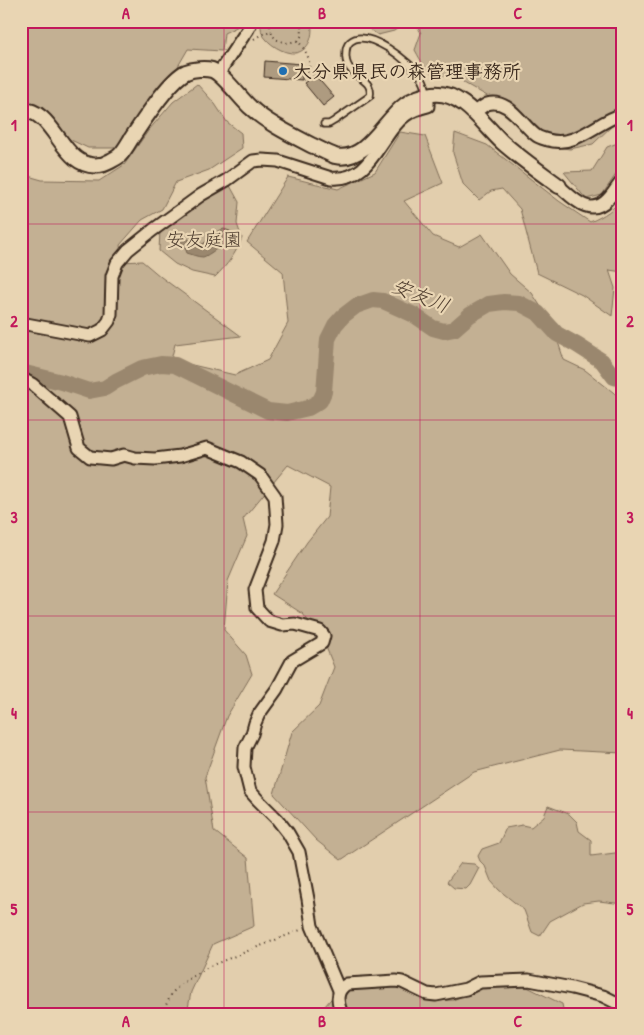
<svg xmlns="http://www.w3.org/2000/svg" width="644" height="1035" viewBox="0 0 644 1035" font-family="'Patrick Hand','Klee One',sans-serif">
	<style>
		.green { fill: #c3b093; stroke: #7f6d58 }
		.water { fill: #9a876e; stroke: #74624e }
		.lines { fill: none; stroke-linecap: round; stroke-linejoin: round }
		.river { stroke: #9a876e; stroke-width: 16 }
		.building { fill: #ae9b80; stroke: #3b2a1e }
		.service-casing { stroke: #3b2a1e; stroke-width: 9 }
		.minor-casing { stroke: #3b2a1e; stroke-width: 15 }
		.tertiary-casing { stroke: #3b2a1e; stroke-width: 18 }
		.path { stroke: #3b2a1e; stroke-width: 2; stroke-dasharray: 1 4; stroke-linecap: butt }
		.service { stroke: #e9d5b3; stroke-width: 5.5 }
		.minor { stroke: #e9d5b3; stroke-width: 11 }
		.tertiary { stroke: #e9d5b3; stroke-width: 14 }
		.grid { fill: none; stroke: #c2185b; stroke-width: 1; stroke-opacity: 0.55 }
		.poi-dot { fill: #1f6fb2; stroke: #e9d5b3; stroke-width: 2 }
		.labels { text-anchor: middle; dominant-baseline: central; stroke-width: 4.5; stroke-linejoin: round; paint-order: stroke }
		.poi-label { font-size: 19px; font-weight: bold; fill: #3b2a1e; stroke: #e9d5b3; text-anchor: start }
		.park-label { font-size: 19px; fill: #4f3e30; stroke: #e9d5b3 }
		.water-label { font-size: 20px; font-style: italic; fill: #534132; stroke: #e9d5b3 }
		.neatline { fill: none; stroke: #c2185b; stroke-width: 2 }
		.grid-label { font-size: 16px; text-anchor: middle; font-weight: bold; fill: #c2185b }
	</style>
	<rect width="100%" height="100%" fill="#e2cead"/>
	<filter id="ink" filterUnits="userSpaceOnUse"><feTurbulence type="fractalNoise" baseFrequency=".02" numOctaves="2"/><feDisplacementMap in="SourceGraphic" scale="10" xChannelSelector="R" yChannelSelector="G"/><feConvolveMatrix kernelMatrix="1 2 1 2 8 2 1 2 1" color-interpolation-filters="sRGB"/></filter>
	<g filter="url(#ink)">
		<g class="green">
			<polygon points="21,21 245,21 245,23 224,33 222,51 188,49 177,68 149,102 119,148 88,148 71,140 50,119 21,110"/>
			<path d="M260 21H311C314 34 310 51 295 53 284 54 267 44 262 33 261 30 261 25 260 21Z"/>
			<path d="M360 21H623V113L616 122 593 144 570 149 548 146 530 139 505 106 464 83 460 73C432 79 428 74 415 50L421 33 416 24 405 23 394 31 378 35 360 23Z"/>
			<polygon points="197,84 215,104 227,122 241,133 242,148 209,170 176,182 162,209 142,220 120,245 122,262 142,261 161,277 241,336 175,344 171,360 235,375 268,360 288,323 283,272 247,242 288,177 338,189 375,172 400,132 425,136 443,183 404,201 433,236 459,247 482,234 510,274 532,293 552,324 564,360 585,370 618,396 623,397 623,753 560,750 474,772 341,860 316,840 274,794 292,732 319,706 334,667 324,642 303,614 272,594 307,542 327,517 330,487 288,465 243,519 247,536 228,581 224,630 246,655 252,674 227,716 205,777 214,831 248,858 254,926 213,944 191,992 187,1014 21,1014 21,174 42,180 99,181 124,165 148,131 173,102"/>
			<path d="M455 133 487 145 559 201 590 222C604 216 615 209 623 196V272L609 270 615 288 612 316 582 295 537 273 520 209 502 189 491 191 479 200 463 184 453 153Z"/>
			<polygon points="623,141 623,164 602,195 586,199 564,172 592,171 607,147"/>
			<path d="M228 182 239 202 237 224 242 238C235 255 228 264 215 277L192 272 175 264 159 251 160 230Z"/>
			<polygon points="548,806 569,814 577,822 579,831 591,840 591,856 623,852 623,904 599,901 583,903 550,921 540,936 532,932 524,910 499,890 491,881 485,866 480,861 478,856 482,849 499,843 506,828 522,825 531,827 544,816"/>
			<polygon points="461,863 474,864 479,868 470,885 466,889 454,888 447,882"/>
			<polygon points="519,983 562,1004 564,1014 318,1014 337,992 387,986 404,986 423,997 436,1001 453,1000 465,995 481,987"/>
		</g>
		<path class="water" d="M224 229 230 231V239C224 243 208 256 203 257 197 257 191 254 187 253L184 245 174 239 177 232 196 244H203L218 231Z"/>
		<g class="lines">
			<polyline class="river" points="21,372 62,382 89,391 105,388 116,381 142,368 161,364 175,365 268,411 287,413 308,408 320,401 324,392 328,339 335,325 343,316 356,306 373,300 383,301 414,315 433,328 444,331 454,329 470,315 489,304 504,302 519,303 538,313 557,334 577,345 602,361 614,377 623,380"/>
		</g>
		<g class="building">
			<polygon points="265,61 302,64 302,80 264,77"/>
			<polygon points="315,75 334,97 323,106 304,83"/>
		</g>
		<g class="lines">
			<g class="service-casing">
				<path id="service" d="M324 124H329L334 121 370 96C374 75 343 79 346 52 346 49 347 45 350 42 367 26 411 63 421 77 425 81 426 89 428 95"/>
			</g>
			<g class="minor-casing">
				<g id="minor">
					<polyline points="220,75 222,68 248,29 252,21"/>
					<path d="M474 113C478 110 483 106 487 104 509 97 522 126 537 136 540 138 545 139 548 140 577 148 597 121 623 114"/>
					<path d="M559 186C574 199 590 218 608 199 614 193 617 186 623 180"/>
					<path d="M21 323 90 336 102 330 109 321 111 314 112 276 117 263 128 250 153 230 201 195 227 180 253 161 262 160 278 161 331 178C373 182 379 134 406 115 413 110 420 108 428 106V95"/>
					<polyline points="21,378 32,384 70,417 79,448 90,457 111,459 124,455 135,458 155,459 180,456 207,448 241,462 260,475 275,496 277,524 274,541 255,590 257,608 269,621 282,625 295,624 320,631 324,636 322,643 292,661 277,689 259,714 255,723 252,734 245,748 244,767 250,791 258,800 277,819 288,833 299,852 308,899 312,926 339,990"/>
					<path d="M342 1014C337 1002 335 991 347 984L396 981 402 982 427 994 436 995 466 989 480 982 529 980 572 988 603 996 623 1006"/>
				</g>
			</g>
			<g class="tertiary-casing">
				<path id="tertiary" d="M21 110C56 108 61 171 100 165 104 165 117 158 120 155 124 151 128 144 131 139 142 123 169 80 186 72 193 69 205 68 212 70 223 74 240 98 250 107 267 123 290 134 311 145 318 148 327 153 335 156 366 163 384 120 405 105 413 99 423 95 433 94 462 91 483 124 502 142 520 158 540 172 559 186"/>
			</g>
			<g class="path">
				<polyline points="269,21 271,31"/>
				<path d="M254 39 262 34 271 31 275 39 286 43 298 41C308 53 315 66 303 80"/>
				<polyline points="298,41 302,35 301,21"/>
				<polyline points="167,1014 165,1007 172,993 178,987 187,980 210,966 303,929"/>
			</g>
			<use href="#service" class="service"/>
			<use href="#minor" class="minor"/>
			<use href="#tertiary" class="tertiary"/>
		</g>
	</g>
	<path class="grid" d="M224 21V1014M420 21V1014M21 224H623M21 420H623M21 616H623M21 812H623"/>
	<circle class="poi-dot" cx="283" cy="71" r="5"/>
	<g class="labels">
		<g class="poi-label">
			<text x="293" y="71">大分県県民の森管理事務所</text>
		</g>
		<g class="park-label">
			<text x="204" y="239">安友庭園</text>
		</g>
		<g class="water-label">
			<text transform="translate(421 295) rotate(22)">安友川</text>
		</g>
	</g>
	<rect width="644" height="1035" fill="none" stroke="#e9d5b3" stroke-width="55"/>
	<rect x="28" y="28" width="588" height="980" class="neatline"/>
	<g class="grid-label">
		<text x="126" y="19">A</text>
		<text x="322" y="19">B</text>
		<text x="518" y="19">C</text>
		<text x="14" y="131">1</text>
		<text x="630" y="131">1</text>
		<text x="14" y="327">2</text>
		<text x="630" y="327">2</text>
		<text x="14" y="523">3</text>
		<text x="630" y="523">3</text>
		<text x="14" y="719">4</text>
		<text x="630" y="719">4</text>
		<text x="14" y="915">5</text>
		<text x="630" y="915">5</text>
		<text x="126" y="1027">A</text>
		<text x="322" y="1027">B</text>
		<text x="518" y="1027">C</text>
	</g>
</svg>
